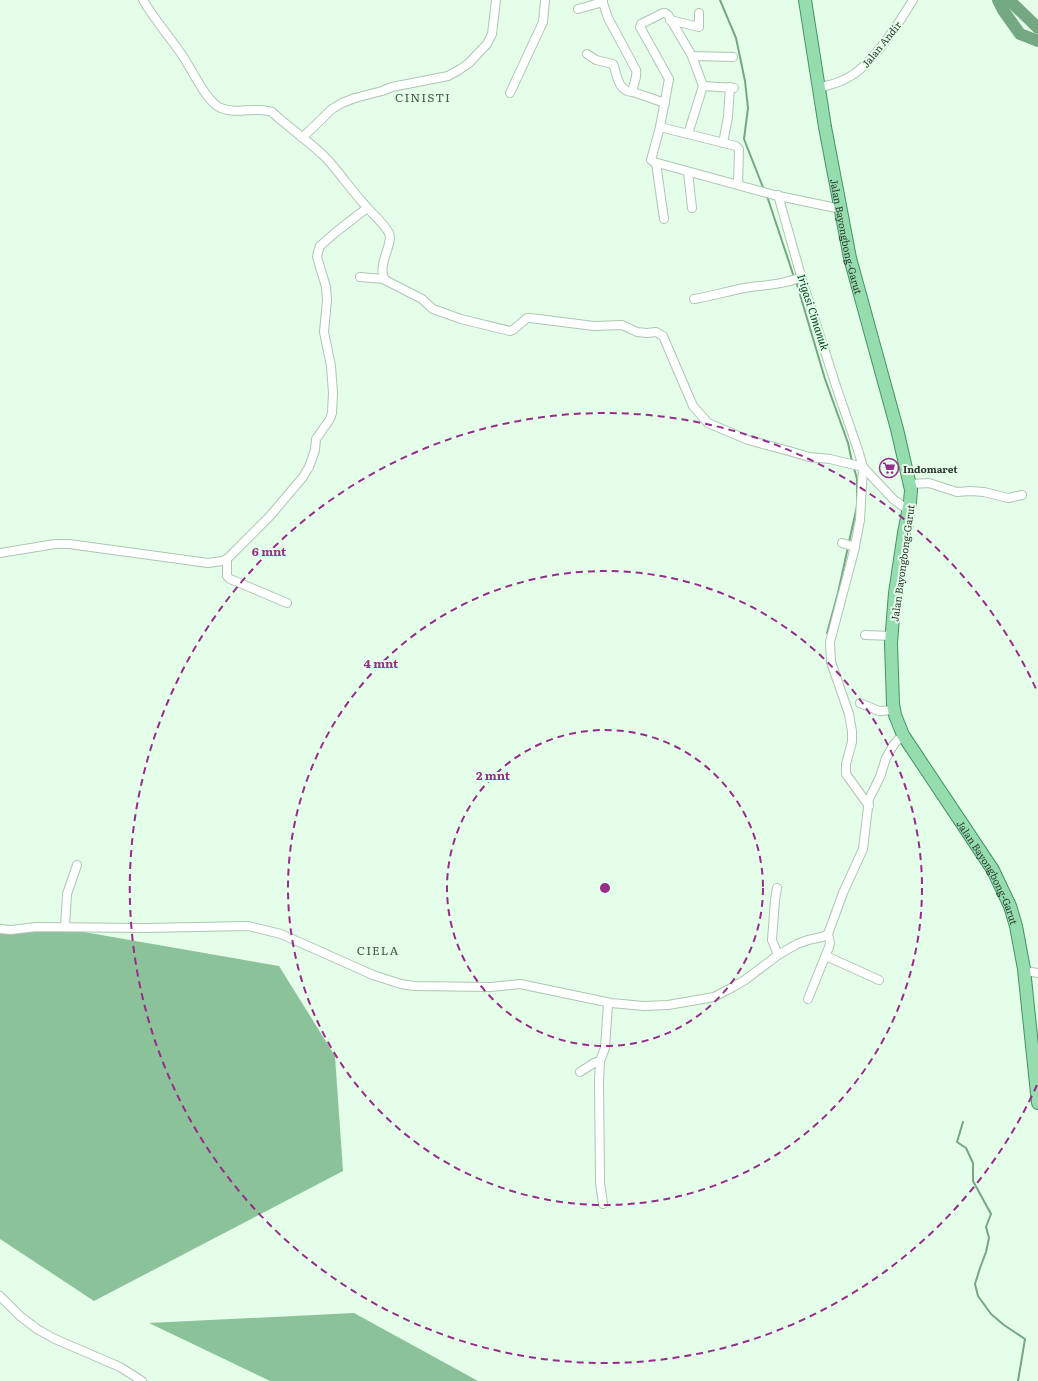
<svg xmlns="http://www.w3.org/2000/svg" width="1038" height="1381" viewBox="0 0 1038 1381" font-family="Literata,serif">
	<style>
		.forest { fill: #8bc29a }
		.lines { fill: none; stroke-linecap: round; stroke-linejoin: round }
		.stream { stroke: #73a881; stroke-width: 2 }
		.river { stroke: #73a881; stroke-width: 12 }
		.minor-casing { stroke: #adc6b3; stroke-width: 10 }
		.primary-casing { stroke: #439460; stroke-width: 14 }
		.minor { stroke: #fff; stroke-width: 8 }
		.primary { stroke: #95ddaf; stroke-width: 12 }
		.ring { fill: none; stroke: #982b8c; stroke-width: 2; stroke-dasharray: 7 5 }
		.labels { text-anchor: middle; dominant-baseline: central; stroke-width: 4; stroke-linejoin: round; paint-order: stroke }
		.street-label { font-size: 10px; fill: #2e3831; stroke: #e4feea }
		.poi-label { font-size: 10px; font-weight: bold; fill: #2e3831; stroke: #e4feea; text-anchor: start }
		.water-label { font-size: 11px; font-style: italic; fill: #014621; stroke: #e4feea }
		.quarter-label { font-size: 12px; letter-spacing: 1px; fill: #465c4b; stroke: #e4feea }
		.centre { fill: #982b8c; stroke: #e4feea; stroke-width: 2 }
		.ring-label { font-size: 12px; text-anchor: middle; font-weight: bold; fill: #982b8c; stroke: #e4feea; stroke-width: 4; stroke-linejoin: round; paint-order: stroke }
	</style>
	<rect width="100%" height="100%" fill="#e4feea"/>
	<g class="forest">
		<polygon points="0,928 78,931 279,966 335,1056 343,1171 94,1301 0,1239"/>
		<polygon points="354,1313 478,1381 270,1381 149,1323"/>
	</g>
	<g class="lines">
		<g class="stream">
			<polyline points="720,0 736,38 745,81 748,108 744,139 764,190"/>
			<polyline points="767,196 794,277"/>
			<polyline points="796,281 825,379 848,443 852,462"/>
			<polyline points="854,468 857,479 857,499"/>
			<polyline points="849,542 857,506"/>
			<polyline points="827,633 838,593 848,547"/>
			<polyline points="963,1122 957,1142 966,1148 973,1163 973,1181 991,1214 986,1227 989,1238 986,1252 980,1268 975,1284 978,1296 991,1314 1004,1325 1025,1339 1018,1381"/>
		</g>
		<g class="river">
			<polyline points="998,0 1003,10 1020,34 1038,41"/>
			<polyline points="1009,0 1038,28"/>
		</g>
		<g class="minor-casing">
			<g id="minor">
				<path d="M143 0C154 19 169 36 182 55 191 68 207 103 221 108 237 115 255 106 272 112 289 128 309 141 326 158 340 173 351 190 365 205 372 214 383 222 389 233 394 244 376 265 385 280L422 299 433 309 461 319 510 331 513 330 527 318H530L594 326 622 325 637 332 647 333 656 332 663 336 693 406 708 423 748 440 789 451 809 457 830 459 863 467 893 499 908 510"/>
				<path d="M602 0 608 18 636 70C638 78 632 85 633 92L665 103"/>
				<polyline points="578,9 603,2"/>
				<polyline points="670,20 699,27 699,13"/>
				<path d="M587 54 596 60 613 64C618 76 617 91 633 92"/>
				<polyline points="692,56 733,57"/>
				<polyline points="703,86 734,88"/>
				<path d="M820 87C832 85 844 81 854 74 876 59 899 23 913 0"/>
				<polyline points="510,93 543,22 545,0"/>
				<polyline points="660,127 736,146 739,149 738,185"/>
				<polyline points="688,134 703,86 692,56 668,15 665,13 663,13 641,24 640,27 669,79 660,127 651,160 654,162 774,195 841,209"/>
				<polyline points="302,138 332,109 342,103 355,98 382,91 392,87 448,76 459,70 469,63 487,44 492,34 496,0"/>
				<polyline points="723,143 728,117 730,87"/>
				<polyline points="656,163 664,219"/>
				<polyline points="688,172 692,208"/>
				<polyline points="778,195 803,283 837,389 858,450 863,467 860,520 854,551 830,642 831,662 849,714 852,731 852,742 846,764 846,774 869,806"/>
				<polyline points="360,277 384,279"/>
				<path d="M694 299C713 296 731 290 750 287 768 285 784 284 802 277"/>
				<polyline points="910,484 929,483 957,492 970,491 984,492 1008,498 1022,495"/>
				<polyline points="842,543 855,547"/>
				<polyline points="0,553 55,544 69,544 208,563 222,561 227,559 270,516 303,477 309,467 315,450 316,439 330,419 332,413 333,393 331,366 324,332 327,300 326,287 317,257 318,252 320,246 336,232 367,208"/>
				<polyline points="227,559 227,576 230,579 287,603"/>
				<polyline points="865,635 892,636"/>
				<polyline points="860,703 879,711 894,710"/>
				<polyline points="777,888 775,900 772,940 778,955"/>
				<polyline points="65,927 67,894 77,865"/>
				<polyline points="0,929 11,930 36,927 145,928 248,926 281,934 373,975 401,984 414,986 491,987 520,984 611,1003 644,1006 668,1005 714,997 733,987 745,980 778,955 797,944 808,940 822,937 828,934 843,893 863,849 869,799 880,777 886,758 894,744 903,735"/>
				<polyline points="826,956 879,980"/>
				<polyline points="1025,971 1038,973"/>
				<polyline points="808,999 829,947 830,943 828,934"/>
				<polyline points="600,1061 599,1081 600,1182 603,1204"/>
				<polyline points="580,1072 594,1063 600,1061 605,1048 608,1003"/>
				<polyline points="0,1296 20,1316 37,1329 55,1339 120,1367 142,1381"/>
			</g>
		</g>
		<g class="primary-casing">
			<g id="primary">
				<path id="s1" d="M805 0 825 127 850 258 897 429 911 490 910 502 904 533 895 593 891 643 893 704 895 715 903 735 993 870 1010 906 1016 926 1024 969 1038 1103"/>
			</g>
		</g>
		<use href="#minor" class="minor"/>
		<use href="#primary" class="primary"/>
	</g>
	<g class="ring">
		<circle cx="605" cy="888" r="158"/>
		<circle cx="605" cy="888" r="317"/>
		<path d="M1037 1085A475 475 0 1 1 1037 691"/>
	</g>
	<defs>
		<g id="supermarket-ring" transform="scale(1)"><circle r="9.5" fill="#e4feea" stroke="#982b8c" stroke-width="1.5"/><path d="M-6-5.5h2.5l.6 2H6L4.5 2H-2.5L-4.4-4H-6ZM-1.5 3.2a1.3 1.3 0 1 0 .1 0ZM3 3.2a1.3 1.3 0 1 0 .1 0Z" fill="#982b8c"/></g>
	</defs>
	<g fill-rule="evenodd">
		<use href="#supermarket-ring" x="889" y="468"/>
	</g>
	<g class="labels">
		<g class="street-label">
			<text transform="translate(881 44) rotate(-51)">Jalan Andir</text>
			<text stroke="none"><textPath href="#s1" startOffset="240">Jalan Bayongbong-Garut</textPath></text>
			<text transform="translate(902 563) rotate(-82)">Jalan Bayongbong-Garut</text>
			<text stroke="none"><textPath href="#s1" startOffset="912">Jalan Bayongbong-Garut</textPath></text>
		</g>
		<g class="poi-label">
			<text x="903" y="468">Indomaret</text>
		</g>
		<g class="water-label">
			<text transform="translate(814 312) rotate(72)">Irigasi Cimanuk</text>
		</g>
		<g class="quarter-label">
			<text x="423" y="97">CINISTI</text>
			<text x="378" y="950">CIELA</text>
		</g>
	</g>
	<circle cx="605" cy="888" r="6" class="centre"/>
	<g class="ring-label">
		<text x="269" y="556">6 mnt</text>
		<text x="381" y="668">4 mnt</text>
		<text x="493" y="780">2 mnt</text>
	</g>
</svg>
